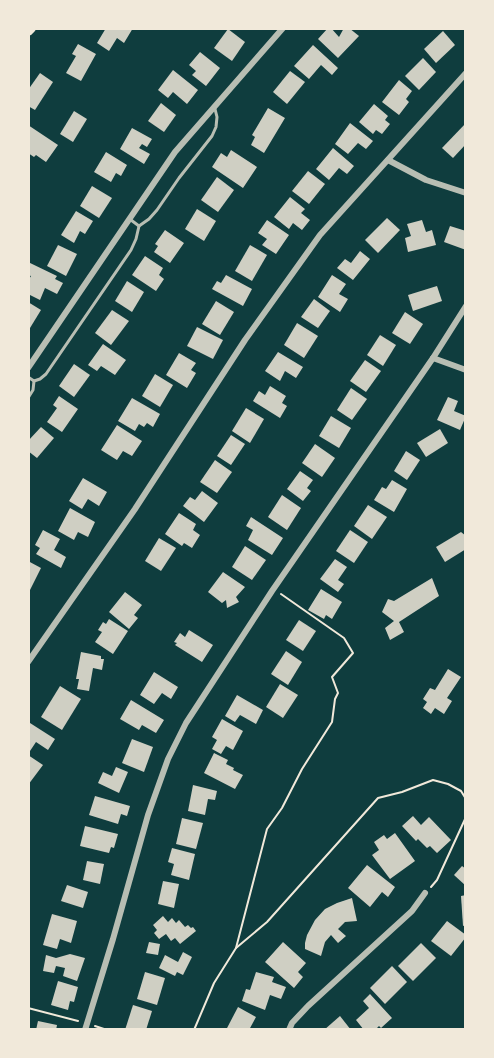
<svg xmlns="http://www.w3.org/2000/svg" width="494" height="1058" viewBox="0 0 494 1058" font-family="Rubik,sans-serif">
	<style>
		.building { fill: #cfcfc3 }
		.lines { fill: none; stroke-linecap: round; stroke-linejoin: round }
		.path { stroke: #f1e9da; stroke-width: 2 }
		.service { stroke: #b8beb3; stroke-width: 3 }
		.minor { stroke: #b8beb3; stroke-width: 6 }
		.trunk { stroke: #f1e9da; stroke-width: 10 }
	</style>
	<rect width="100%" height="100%" fill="#0f3d3e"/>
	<g class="building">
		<polygon points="106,28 133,28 124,43 117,38 109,51 97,43"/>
		<polygon points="328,28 331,28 339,37 344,28 349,28 359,36 338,58 318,39"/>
		<polygon points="228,29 245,42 232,61 214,48"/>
		<polygon points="443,31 455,45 436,63 424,49"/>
		<polygon points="78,44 96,54 81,81 66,73 76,56 72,54"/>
		<polygon points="313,45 338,68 332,75 321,65 309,79 294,66"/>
		<polygon points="200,52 220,68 206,86 192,75 196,71 189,65"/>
		<polygon points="423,58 436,72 419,90 405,76"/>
		<polygon points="173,70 198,90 187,104 173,92 168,98 158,90"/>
		<polygon points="290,71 305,82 287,104 273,92"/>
		<polygon points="40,73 53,82 35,110 28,106 28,90"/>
		<polygon points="399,80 412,91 406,99 409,102 399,115 382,102"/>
		<polygon points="161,103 176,115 164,132 148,121"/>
		<polygon points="374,104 388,116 385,120 390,124 382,134 376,130 373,134 359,122"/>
		<polygon points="268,108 285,118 264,153 251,145 255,137 252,135"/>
		<polygon points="74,111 87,119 73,142 60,134"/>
		<polygon points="350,123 373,141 366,149 358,143 348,154 335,144"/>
		<polygon points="466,123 466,144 453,158 442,148"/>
		<polygon points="28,125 58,145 46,162 36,155 34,157 28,153"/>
		<polygon points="132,128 152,139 147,147 142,144 139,148 150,154 144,164 120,149"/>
		<polygon points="333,148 354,166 347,174 339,168 329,180 316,169"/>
		<polygon points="231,150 257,167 243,188 212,167 221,153 227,157"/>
		<polygon points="106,152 127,165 121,176 116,173 111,182 94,172"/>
		<polygon points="308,171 325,184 309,204 292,191"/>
		<polygon points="217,177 234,190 218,212 201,200"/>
		<polygon points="92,186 112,198 99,218 80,206"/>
		<polygon points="290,197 305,209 301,213 310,220 302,230 293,223 289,229 274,217"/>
		<polygon points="197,209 216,221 204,241 185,229"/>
		<polygon points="76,211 93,221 85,234 80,231 74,243 61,235"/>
		<polygon points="387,218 400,230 378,253 365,240"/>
		<polygon points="267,220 289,235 276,254 262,245 267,239 258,233"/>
		<polygon points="422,220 426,232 432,230 436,245 408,252 405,238 411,236 407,224"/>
		<polygon points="450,226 466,231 466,250 444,242"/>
		<polygon points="165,230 184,243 170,263 154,252 158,246 155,244"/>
		<polygon points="58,245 77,254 66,276 47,266"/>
		<polygon points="250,245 267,255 252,281 235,271"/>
		<polygon points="360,251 370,259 353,280 337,268 345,259 351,263"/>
		<polygon points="145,256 163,268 159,275 164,279 156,291 132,275"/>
		<polygon points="28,262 57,276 55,279 63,283 57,294 45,288 40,300 28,294 28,281 31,276 28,275"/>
		<polygon points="226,275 252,289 243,306 212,289 217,281 221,283"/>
		<polygon points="332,275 346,284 339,294 348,299 340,312 318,297"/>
		<polygon points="127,281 144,292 132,312 115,301"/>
		<polygon points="437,286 442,301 413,311 408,295"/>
		<polygon points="314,299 330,311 318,328 301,317"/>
		<polygon points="216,301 234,312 220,335 202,324"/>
		<polygon points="28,302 41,310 30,328 28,327"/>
		<polygon points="112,310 129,321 111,345 95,333"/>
		<polygon points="405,312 423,324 410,344 392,333"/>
		<polygon points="297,323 318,336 304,358 284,345"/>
		<polygon points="197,327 223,340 213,359 187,346"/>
		<polygon points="380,335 396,345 383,366 367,355"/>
		<polygon points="103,344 126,360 115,375 101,366 97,371 88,365"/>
		<polygon points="278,352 303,367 296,378 285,371 280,381 265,371"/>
		<polygon points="179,353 196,363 191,370 196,373 187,388 166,375"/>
		<polygon points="365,360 381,371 366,392 350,381"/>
		<polygon points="74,364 90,375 74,397 59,386"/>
		<polygon points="155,374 173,385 160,407 142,396"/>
		<polygon points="270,386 286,396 282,403 287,406 280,418 253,401 259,391 265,395"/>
		<polygon points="351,388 367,399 352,420 337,410"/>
		<polygon points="59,396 78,409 62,432 47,422 57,408 53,405"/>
		<polygon points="448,397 458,401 454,411 466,416 460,430 437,420"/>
		<polygon points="132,398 160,414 153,427 147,423 144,427 139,424 135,431 118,421"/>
		<polygon points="246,408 264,419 250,443 232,431"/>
		<polygon points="331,416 351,428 339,448 319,436"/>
		<polygon points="117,425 142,441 132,456 123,451 117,460 101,450"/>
		<polygon points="41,427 54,438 37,458 28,451 28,441"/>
		<polygon points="440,429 448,443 426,457 417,443"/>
		<polygon points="231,435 245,444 231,465 217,456"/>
		<polygon points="315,444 335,458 322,477 302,463"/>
		<polygon points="406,451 420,460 407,480 394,471"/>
		<polygon points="215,460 232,472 217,493 200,482"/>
		<polygon points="300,471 313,480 307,488 311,491 303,501 287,489"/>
		<polygon points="83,478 107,492 99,506 88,499 82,509 69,501"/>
		<polygon points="392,480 407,489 394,512 374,500 382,487 386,489"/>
		<polygon points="202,491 218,503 204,522 183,506 190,497 195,500"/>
		<polygon points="282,495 301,508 287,530 268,517"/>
		<polygon points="368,505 387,517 372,539 354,526"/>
		<polygon points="70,508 95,522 88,537 78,532 74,540 58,531"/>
		<polygon points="179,513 196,524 193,530 200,535 192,548 184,543 182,546 165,534"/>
		<polygon points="251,517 283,538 272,555 248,540 253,530 246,526"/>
		<polygon points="43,530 60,539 54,550 66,557 61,568 36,554 40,548 35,545"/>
		<polygon points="350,530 368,542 354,563 336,551"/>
		<polygon points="461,532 466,536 466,549 445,562 436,547"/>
		<polygon points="159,538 176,548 161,571 145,561"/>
		<polygon points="245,546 266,560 252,580 232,567"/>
		<polygon points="335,559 347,567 338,580 344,584 338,592 320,579"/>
		<polygon points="28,561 41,568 30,590 28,590"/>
		<polygon points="223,572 245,587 236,597 239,602 227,608 226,600 222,603 208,592"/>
		<polygon points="432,578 439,596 399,622 404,632 390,640 385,628 394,621 382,612 388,599 394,601"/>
		<polygon points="321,589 342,602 332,619 326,615 324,619 308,610"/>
		<polygon points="125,592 142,605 134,615 138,618 129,629 109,612"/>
		<polygon points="109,619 128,631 113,654 95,642 102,632 98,630 103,622 106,624"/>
		<polygon points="299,620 316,631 303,651 286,640"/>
		<polygon points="189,630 213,645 202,662 175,645 177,643 174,642 180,633 185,637"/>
		<polygon points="286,651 302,662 288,685 271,674"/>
		<polygon points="81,652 101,656 101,659 104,659 102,670 93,668 89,691 77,689 79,679 76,679"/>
		<polygon points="448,669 461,677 447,698 452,701 444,714 435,708 431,714 423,708 427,702 423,699 430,688 435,690"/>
		<polygon points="154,672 178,687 171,699 162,693 154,704 140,695"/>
		<polygon points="280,684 298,695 283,718 266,707"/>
		<polygon points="60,686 81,699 62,730 41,717"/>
		<polygon points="237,695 263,710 256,724 240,715 235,722 225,716"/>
		<polygon points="131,700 164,720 156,733 142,725 139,730 120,719"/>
		<polygon points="222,719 243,731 233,750 226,746 221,754 212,749 217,740 212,737"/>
		<polygon points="30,723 55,739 48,750 36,742 28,754 28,726"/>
		<polygon points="132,739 153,747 144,772 122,763"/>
		<polygon points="214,753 228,760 226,764 234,768 233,770 243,775 235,789 204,773"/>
		<polygon points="28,755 43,765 28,785"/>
		<polygon points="116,767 128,772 119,793 98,783 103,772 112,776"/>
		<polygon points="193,785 217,791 215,800 208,799 205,815 188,811"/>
		<polygon points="95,796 130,806 127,816 121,814 118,824 89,815"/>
		<polygon points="413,816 421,825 429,817 451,840 437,853 430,846 427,848 418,839 416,841 402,826"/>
		<polygon points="182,818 203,823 196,849 176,844"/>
		<polygon points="85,826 118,834 114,848 111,847 109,853 80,846"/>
		<polygon points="395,833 415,861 390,879 372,855 379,850 374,842 384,835 387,839"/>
		<polygon points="172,848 195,854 189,880 171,875 174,864 168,862"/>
		<polygon points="87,861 104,864 100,884 83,880"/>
		<polygon points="367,865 395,887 388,897 382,892 370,907 348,888"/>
		<polygon points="462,866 466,869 466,886 454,875"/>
		<polygon points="163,881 179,884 174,908 158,904"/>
		<polygon points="67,885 88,892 83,908 61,901"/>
		<polygon points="466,895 466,925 463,926 461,896"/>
		<polygon points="352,898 357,921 345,922 338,929 346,936 338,943 331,935 325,942 321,956 305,949 305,943 307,935 315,920 325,909 337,903"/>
		<polygon points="52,914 77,921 71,943 60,939 57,949 43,945"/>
		<polygon points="163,916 168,922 172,918 176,923 179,920 185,927 188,925 191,928 193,927 196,931 180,944 175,938 171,941 166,934 159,939 154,933 157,930 153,925"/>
		<polygon points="447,921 466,935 466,937 451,956 431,941"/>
		<polygon points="149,942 160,944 158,955 146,953"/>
		<polygon points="283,942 306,963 298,972 303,977 294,988 265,962"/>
		<polygon points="421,943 436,958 413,981 398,966"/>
		<polygon points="183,952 192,957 183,975 177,972 175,976 159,968 165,955 178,962"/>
		<polygon points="70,954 85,958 77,981 63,976 65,968 56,966 54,973 43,971 46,955 56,958"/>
		<polygon points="392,966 407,982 385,1004 370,988"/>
		<polygon points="145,972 165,978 157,1005 137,999"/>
		<polygon points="256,972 274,977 272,982 286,987 281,999 270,995 265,1010 242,1001 246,989 250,990"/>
		<polygon points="58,981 78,987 74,1002 70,1001 68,1010 51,1005"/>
		<polygon points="370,994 392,1018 381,1028 379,1026 375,1030 364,1030 356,1020 369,1008 363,1001"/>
		<polygon points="133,1005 152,1011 146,1030 125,1030"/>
		<polygon points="238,1007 256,1017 249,1030 226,1030"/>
		<polygon points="340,1016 351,1030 324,1030"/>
		<polygon points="38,1021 57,1025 56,1030 36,1030"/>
	</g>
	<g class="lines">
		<g class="path">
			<polyline points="431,887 437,880 466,817"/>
			<polyline points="236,948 267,829 282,808 302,769 332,722 335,699 338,693 332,677 353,653 344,638 281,594"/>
			<polyline points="28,1008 78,1021"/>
			<polyline points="95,1026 107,1030"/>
			<polyline points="194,1030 214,983 236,948 267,922 378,798 402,792 433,780 448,784 461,791 466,799"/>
		</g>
		<g class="service">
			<polyline points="131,220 139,226 149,219 157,210 179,178 212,136 216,127 217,117 215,109"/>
			<polyline points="28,377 34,381 40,379 46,374 131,250 136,239 139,226"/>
			<polyline points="28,398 33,390 34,381"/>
		</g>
		<g class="minor">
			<polyline points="388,160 426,180 466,193"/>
			<polyline points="433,358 466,370"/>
			<polyline points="28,368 175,152 283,28"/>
			<polyline points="28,662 135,509 245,340 320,235 466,73"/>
			<polyline points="85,1030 113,939 148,815 168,759 186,723 272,591 433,358 466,306"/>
			<polyline points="289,1030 292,1023 308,1006 412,911 425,893"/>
		</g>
		<polyline class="trunk" points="28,31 31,28"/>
	</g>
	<rect width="494" height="1058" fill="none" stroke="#f1e9da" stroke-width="60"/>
</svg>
